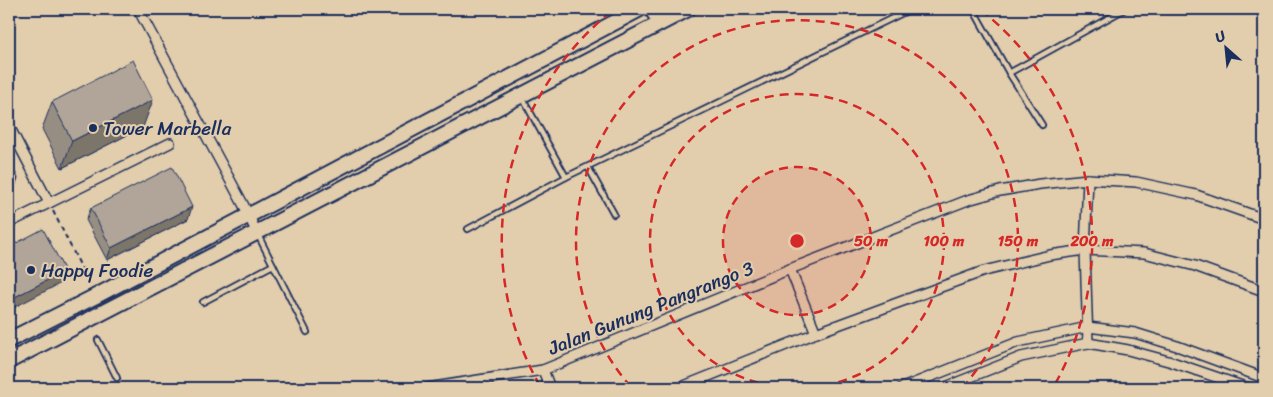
<svg xmlns="http://www.w3.org/2000/svg" width="1273" height="397" viewBox="0 0 1273 397" font-family="Sriracha,sans-serif">
	<style>
		.lines { fill: none; stroke-linecap: round; stroke-linejoin: round }
		.lane-casing { stroke: #1b2f5e; stroke-width: 8 }
		.street-casing { stroke: #1b2f5e; stroke-width: 12 }
		.secondary-casing { stroke: #1b2f5e; stroke-width: 18 }
		.path { stroke: #1b2f5e; stroke-width: 2; stroke-dasharray: 5 4; stroke-linecap: butt }
		.lane { stroke: #e2cdac; stroke-width: 4.5 }
		.street { stroke: #e2cdac; stroke-width: 9 }
		.secondary { stroke: #e2cdac; stroke-width: 14 }
		.wall { fill: #978e83; stroke: #1b2f5e }
		.shaded-wall { fill: #7b746a; stroke: #1b2f5e }
		.building { fill: #b0a598; stroke: #1b2f5e }
		.ring { fill: none; stroke: #d62828; stroke-width: 2.5; stroke-dasharray: 9 6 }
		.poi-dot { fill: #1b2f5e; stroke: #e2cdac; stroke-width: 2 }
		.labels { text-anchor: middle; dominant-baseline: central; stroke-width: 4; stroke-linejoin: round; paint-order: stroke }
		.poi-label { font-size: 19px; fill: #1b2f5e; stroke: #e2cdac; text-anchor: start }
		.street-label { font-size: 19px; fill: #1b2f5e; stroke: #e2cdac }
		.centre { fill: #d62828; stroke: #e2cdac; stroke-width: 2.5 }
		.ring-label { font-size: 15px; text-anchor: middle; font-weight: bold; fill: #d62828; stroke: #e2cdac; stroke-width: 4; stroke-linejoin: round; paint-order: stroke }
	</style>
	<rect width="100%" height="100%" fill="#e2cdac"/>
	<filter id="ink" filterUnits="userSpaceOnUse"><feTurbulence type="fractalNoise" baseFrequency=".02" numOctaves="2"/><feDisplacementMap in="SourceGraphic" scale="10" xChannelSelector="R" yChannelSelector="G"/><feConvolveMatrix kernelMatrix="1 2 1 2 8 2 1 2 1" color-interpolation-filters="sRGB"/></filter>
	<g filter="url(#ink)">
		<g class="lines">
			<g class="lane-casing">
				<g id="lane">
					<polyline points="973,9 1009,73 1042,125"/>
					<polyline points="1009,73 1125,9"/>
					<polyline points="522,97 566,177"/>
					<polyline points="588,167 614,214"/>
					<polyline points="468,229 566,177 911,9"/>
					<polyline points="258,235 307,332"/>
					<polyline points="203,302 273,265"/>
					<polyline points="98,340 117,378"/>
				</g>
			</g>
			<g class="street-casing">
				<g id="street">
					<polyline points="138,9 243,204 257,233"/>
					<polyline points="9,126 49,203"/>
					<polyline points="1088,179 1085,250 1088,343"/>
					<polyline points="9,223 170,143"/>
					<polyline points="790,269 816,333"/>
					<polyline points="543,370 550,388"/>
					<polyline points="427,388 543,370 790,269 968,200 1000,191 1040,184 1088,179 1136,182 1196,195 1264,219"/>
					<polyline points="679,388 816,333 984,271 1050,255 1085,250 1144,253 1195,266 1264,291"/>
					<polyline points="902,388 1018,342 1088,327 1135,333 1177,346 1264,378"/>
					<polyline points="943,388 1021,357 1088,343 1128,350 1172,362 1248,388"/>
				</g>
			</g>
			<g class="secondary-casing">
				<g id="secondary">
					<polyline points="652,9 660,23"/>
					<polyline points="9,340 96,296 640,9"/>
					<polyline points="9,361 688,9"/>
				</g>
			</g>
			<polyline class="path" points="53,211 90,285"/>
			<use href="#lane" class="lane"/>
			<use href="#street" class="street"/>
			<use href="#secondary" class="secondary"/>
		</g>
		<g class="wall">
			<polygon points="52,102 143,127 62,168 42,129"/>
			<polygon points="91,208 188,219 107,260 86,220"/>
		</g>
		<g class="shaded-wall">
			<polygon points="153,100 143,127 62,168 72,141"/>
			<polygon points="18,178 14,190 9,193 9,183"/>
			<polygon points="192,207 188,219 107,260 111,248"/>
			<polygon points="65,271 61,283 9,310 9,300"/>
		</g>
		<g class="building">
			<polygon points="133,60 153,100 72,141 52,102"/>
			<polygon points="9,160 18,178 9,183"/>
			<polygon points="172,167 192,207 111,248 91,208"/>
			<polygon points="43,229 65,271 9,300 9,247"/>
		</g>
	</g>
	<circle cx="797" cy="241" r="74" fill="#d62828" fill-opacity=".12"/>
	<g class="ring">
		<circle cx="797" cy="241" r="74"/>
		<circle cx="797" cy="241" r="147"/>
		<path d="M631 387A221 221 0 1 1 963 387"/>
		<path d="M540 386A295 295 0 0 1 613 10M981 10A295 295 0 0 1 1054 386"/>
	</g>
	<g class="poi-dot">
		<circle cx="93" cy="128" r="5"/>
		<circle cx="31" cy="270" r="5"/>
	</g>
	<g class="labels">
		<g class="poi-label">
			<text x="103" y="128">Tower Marbella</text>
			<text x="41" y="270">Happy Foodie</text>
		</g>
		<g class="street-label">
			<text transform="translate(651 308) rotate(-22)">Jalan Gunung Pangrango 3</text>
		</g>
	</g>
	<circle cx="797" cy="241" r="8" class="centre"/>
	<g class="ring-label">
		<text x="871" y="246">50 m</text>
		<text x="944" y="246">100 m</text>
		<text x="1018" y="246">150 m</text>
		<text x="1092" y="246">200 m</text>
	</g>
	<rect width="1273" height="397" fill="none" stroke="#e2cdac" stroke-width="30"/>
	<rect x="15" y="15" width="1243" height="367" fill="none" stroke="#1b2f5e" stroke-width="2" filter="url(#ink)"/>
	<g transform="translate(1226 48) rotate(333)" stroke="#e2cdac" stroke-width="4" paint-order="stroke">
	<path d="M0-4L9 19L0 12L-9 19Z" fill="#1b2f5e"/>
	<text y="-8" font-size="14" font-weight="bold" text-anchor="middle" fill="#1b2f5e">U</text>
	</g>
</svg>
